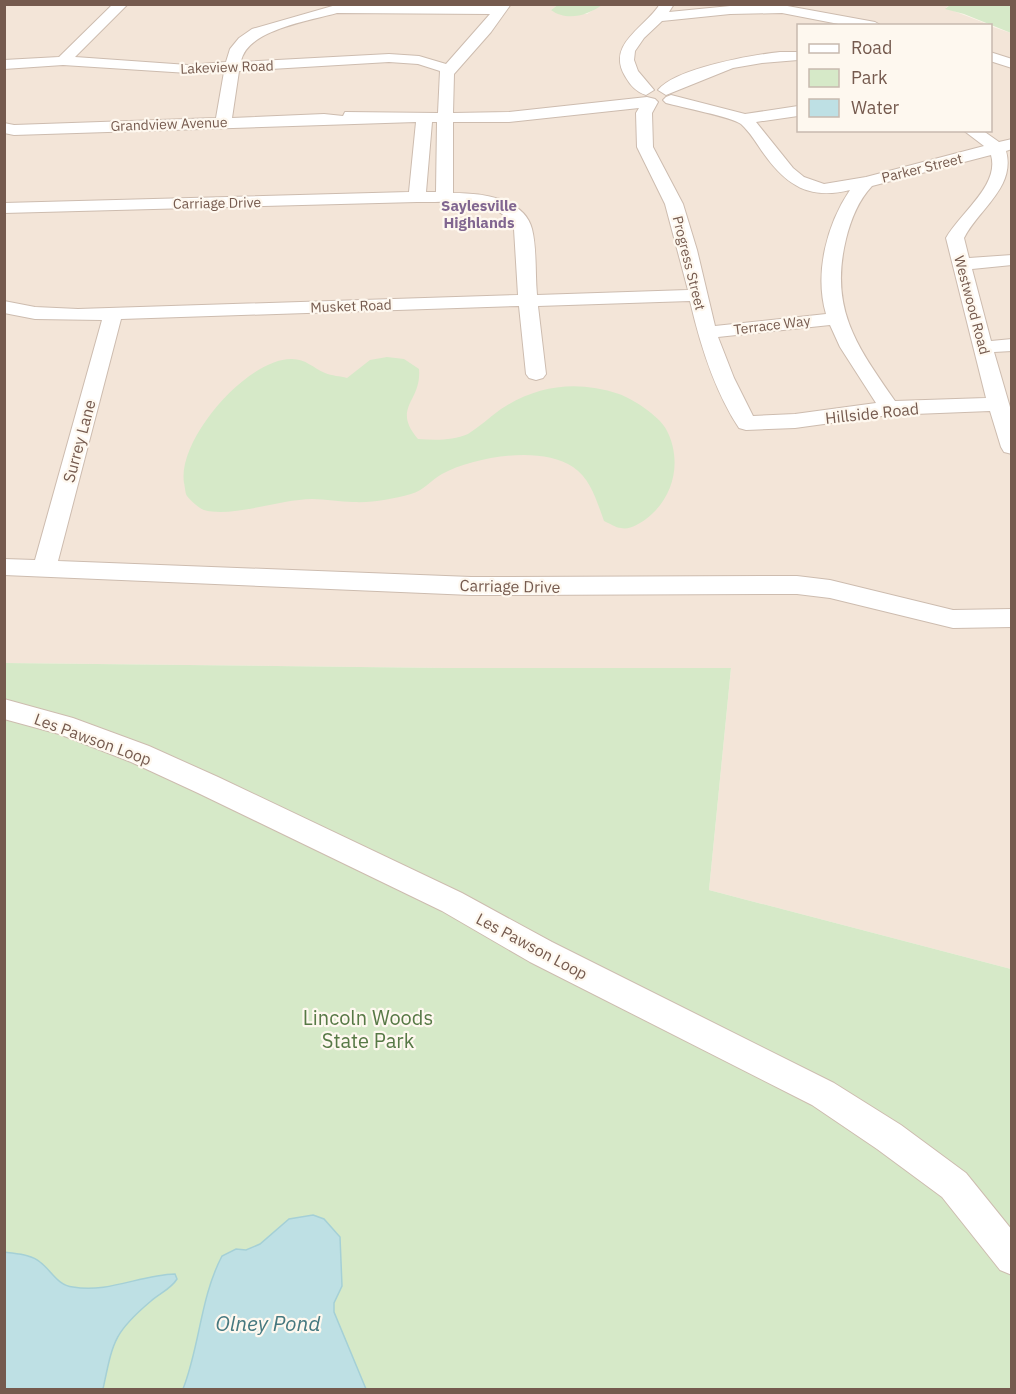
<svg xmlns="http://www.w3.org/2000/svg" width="1016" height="1394" viewBox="0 0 1016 1394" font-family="'IBM Plex Sans',sans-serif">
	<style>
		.residential { fill: #f3e5d8 }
		.green { fill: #d6e9c8 }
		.water { fill: #bee0e4; stroke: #a5d0d6; stroke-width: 1.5 }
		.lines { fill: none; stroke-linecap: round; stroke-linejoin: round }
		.minor-casing { stroke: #cdbcaf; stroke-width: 2 }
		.minor { fill: #fff; fill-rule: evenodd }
		.labels { text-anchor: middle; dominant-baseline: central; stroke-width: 4.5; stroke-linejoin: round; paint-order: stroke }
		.far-street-label { font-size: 14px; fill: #755a4e; stroke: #fef8ef }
		.far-neighbourhood-label { font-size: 15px; font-weight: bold; fill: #816690; stroke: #fef8ef }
		.street-label { font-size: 16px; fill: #755a4e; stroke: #fef8ef }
		.near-park-label { font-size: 20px; fill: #577946; stroke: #fef8ef }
		.near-water-label { font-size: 21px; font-style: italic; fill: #45787f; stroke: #fef8ef }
	</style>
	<rect width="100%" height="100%" fill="#fbf4e9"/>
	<polygon class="residential" points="559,4 551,10 587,14 602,4 950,4 946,8 990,25 798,26 798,130 990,130 990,26 1011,33 1011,969 709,890 731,668 445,668 5,663 5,5"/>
	<g class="green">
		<path d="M559 4H602V5C588 15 567 22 551 10Z"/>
		<polygon points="950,5 1011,5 1011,33 964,14 945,9"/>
		<path d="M387 357 404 359 419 369C422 402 391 407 418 439 434 440 452 441 468 434 479 427 490 417 501 409 538 385 577 380 619 394 633 399 659 416 666 429 683 460 674 498 646 519 639 524 630 530 621 528 616 528 609 523 604 521 597 502 591 479 573 467 540 445 474 457 442 474 431 480 423 491 411 494 392 499 373 503 353 502 340 502 326 499 312 499 282 499 232 518 204 510 200 509 190 500 187 496 185 493 185 486 184 483 177 439 248 358 292 359 306 359 313 368 325 373 332 376 340 376 347 378L370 360Z"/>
		<polygon points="5,663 445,668 731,668 709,890 1011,969 1011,1389 5,1390"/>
	</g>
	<g class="water">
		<path d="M313 1215 324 1219 340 1237 342 1286 334 1303V1312L366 1389H183C200 1346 200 1298 222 1256L236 1249 246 1250 260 1244 289 1219Z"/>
		<path d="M4 1252C16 1254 31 1254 40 1262 52 1271 57 1285 73 1287 109 1293 140 1275 175 1274L177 1279C171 1289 160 1293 151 1301 113 1333 113 1342 103 1389H5Z"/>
	</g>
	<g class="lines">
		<g class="minor-casing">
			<g id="minor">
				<path d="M113 4H128L75 57 188 65 226 62 230 49 239 38 252 29 336 5 511 4 491 32 454 74 453 113 509 112 647 97 655 99 658 102 652 113 653 147 683 204 697 250 715 326 826 314C814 273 827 224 850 190 810 200 787 186 764 154 757 144 750 132 741 124 732 117 680 107 666 103L663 100 666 97 671 95 745 114 798 106V116L756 122 793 168 804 177 824 184 866 177 984 146 963 130H982L999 142 1012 139V149L1006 151C1016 187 979 209 964 238L969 258 1012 255V265L972 269 991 341 1012 339V351L994 352 1012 414V454L1004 452 1001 447 990 411 889 415 795 428 746 430 739 428C714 390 700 344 690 301L538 306 546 374 543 378 536 380 529 378 526 374 519 306 121 319 58 561 471 577 797 576 830 580 953 610 1012 609V627L953 628 830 598 797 594 471 595 4 575V559L35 560 102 320 35 319 4 313V301L35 307 78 309 518 295 514 229C499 195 447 203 417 202L4 213V203L409 192 416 122 14 135 4 133V123L14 125 216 118 224 72 188 73 63 65 4 69V60L59 57ZM337 13 490 14 446 64 419 56 389 54 241 62C246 30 309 21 337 13ZM389 62 418 64 440 71 438 113 345 112 343 116 324 114 232 118 239 71ZM639 108 636 113 637 147 665 204 688 290 537 295C535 274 537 249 532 229 524 197 479 193 453 193V122H509ZM432 122H437L436 192H426ZM991 155C1000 185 960 213 946 238L986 398 895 401C857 346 829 309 846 239 851 219 858 201 872 186ZM830 325 840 347 876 403 795 414 753 416 734 378 718 337Z"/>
				<path d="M660 4H674L669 12 730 6 782 5 875 22 882 26H849L782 13 730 14 662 21 644 38 635 51 634 60 638 71 654 90 646 95C636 92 630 85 625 76 606 44 645 28 660 4Z"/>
				<path d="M780 52H798V60L762 63 733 68 666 95 658 90C676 68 752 55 780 52Z"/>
				<polygon points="990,52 1012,59 1012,68 990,61"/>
				<polygon points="4,699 73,718 149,746 218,777 462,893 552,942 834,1083 901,1125 966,1173 1012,1230 1012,1275 1000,1270 942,1197 877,1149 812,1105 530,962 442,911 198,793 131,762 59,734 4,719"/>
			</g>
		</g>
		<use href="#minor" class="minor"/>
	</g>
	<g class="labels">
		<g class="far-street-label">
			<text transform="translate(227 67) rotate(-2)">Lakeview Road</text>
			<text transform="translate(169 124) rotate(-2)">Grandview Avenue</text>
			<text transform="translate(922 168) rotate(-14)">Parker Street</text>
			<text transform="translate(217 203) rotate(-1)">Carriage Drive</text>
			<text transform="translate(689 263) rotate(76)">Progress Street</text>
			<text transform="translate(972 305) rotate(75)">Westwood Road</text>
			<text transform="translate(351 306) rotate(-2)">Musket Road</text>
			<text transform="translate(772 325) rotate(-7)">Terrace Way</text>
		</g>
		<g class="far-neighbourhood-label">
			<text x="479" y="205">Saylesville<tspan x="479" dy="17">Highlands</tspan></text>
		</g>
		<g class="street-label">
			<text transform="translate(872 413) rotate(-6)">Hillside Road</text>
			<text transform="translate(79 441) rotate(-75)">Surrey Lane</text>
			<text transform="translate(510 586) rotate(1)">Carriage Drive</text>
			<text transform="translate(93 739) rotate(20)">Les Pawson Loop</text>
			<text transform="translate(532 946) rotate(28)">Les Pawson Loop</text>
		</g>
		<g class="near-park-label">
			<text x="368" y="1017">Lincoln Woods<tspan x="368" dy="23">State Park</tspan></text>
		</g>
		<g class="near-water-label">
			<text x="268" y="1323">Olney Pond</text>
		</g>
	</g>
	<rect width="1016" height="1394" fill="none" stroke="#755a4e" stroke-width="12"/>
	<rect x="797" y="24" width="195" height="108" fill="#fef8ef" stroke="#c7b9af" stroke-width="1.5"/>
	<rect x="809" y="44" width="30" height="9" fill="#ffffff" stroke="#c7b9af" stroke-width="1.5"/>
	<text x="851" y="54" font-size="18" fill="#755a4e">Road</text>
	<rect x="809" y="69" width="30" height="18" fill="#d6e9c8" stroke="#c7b9af" stroke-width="1.5"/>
	<text x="851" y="84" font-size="18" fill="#755a4e">Park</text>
	<rect x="809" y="99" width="30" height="18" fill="#bee0e4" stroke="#c7b9af" stroke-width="1.5"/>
	<text x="851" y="114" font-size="18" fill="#755a4e">Water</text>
</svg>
